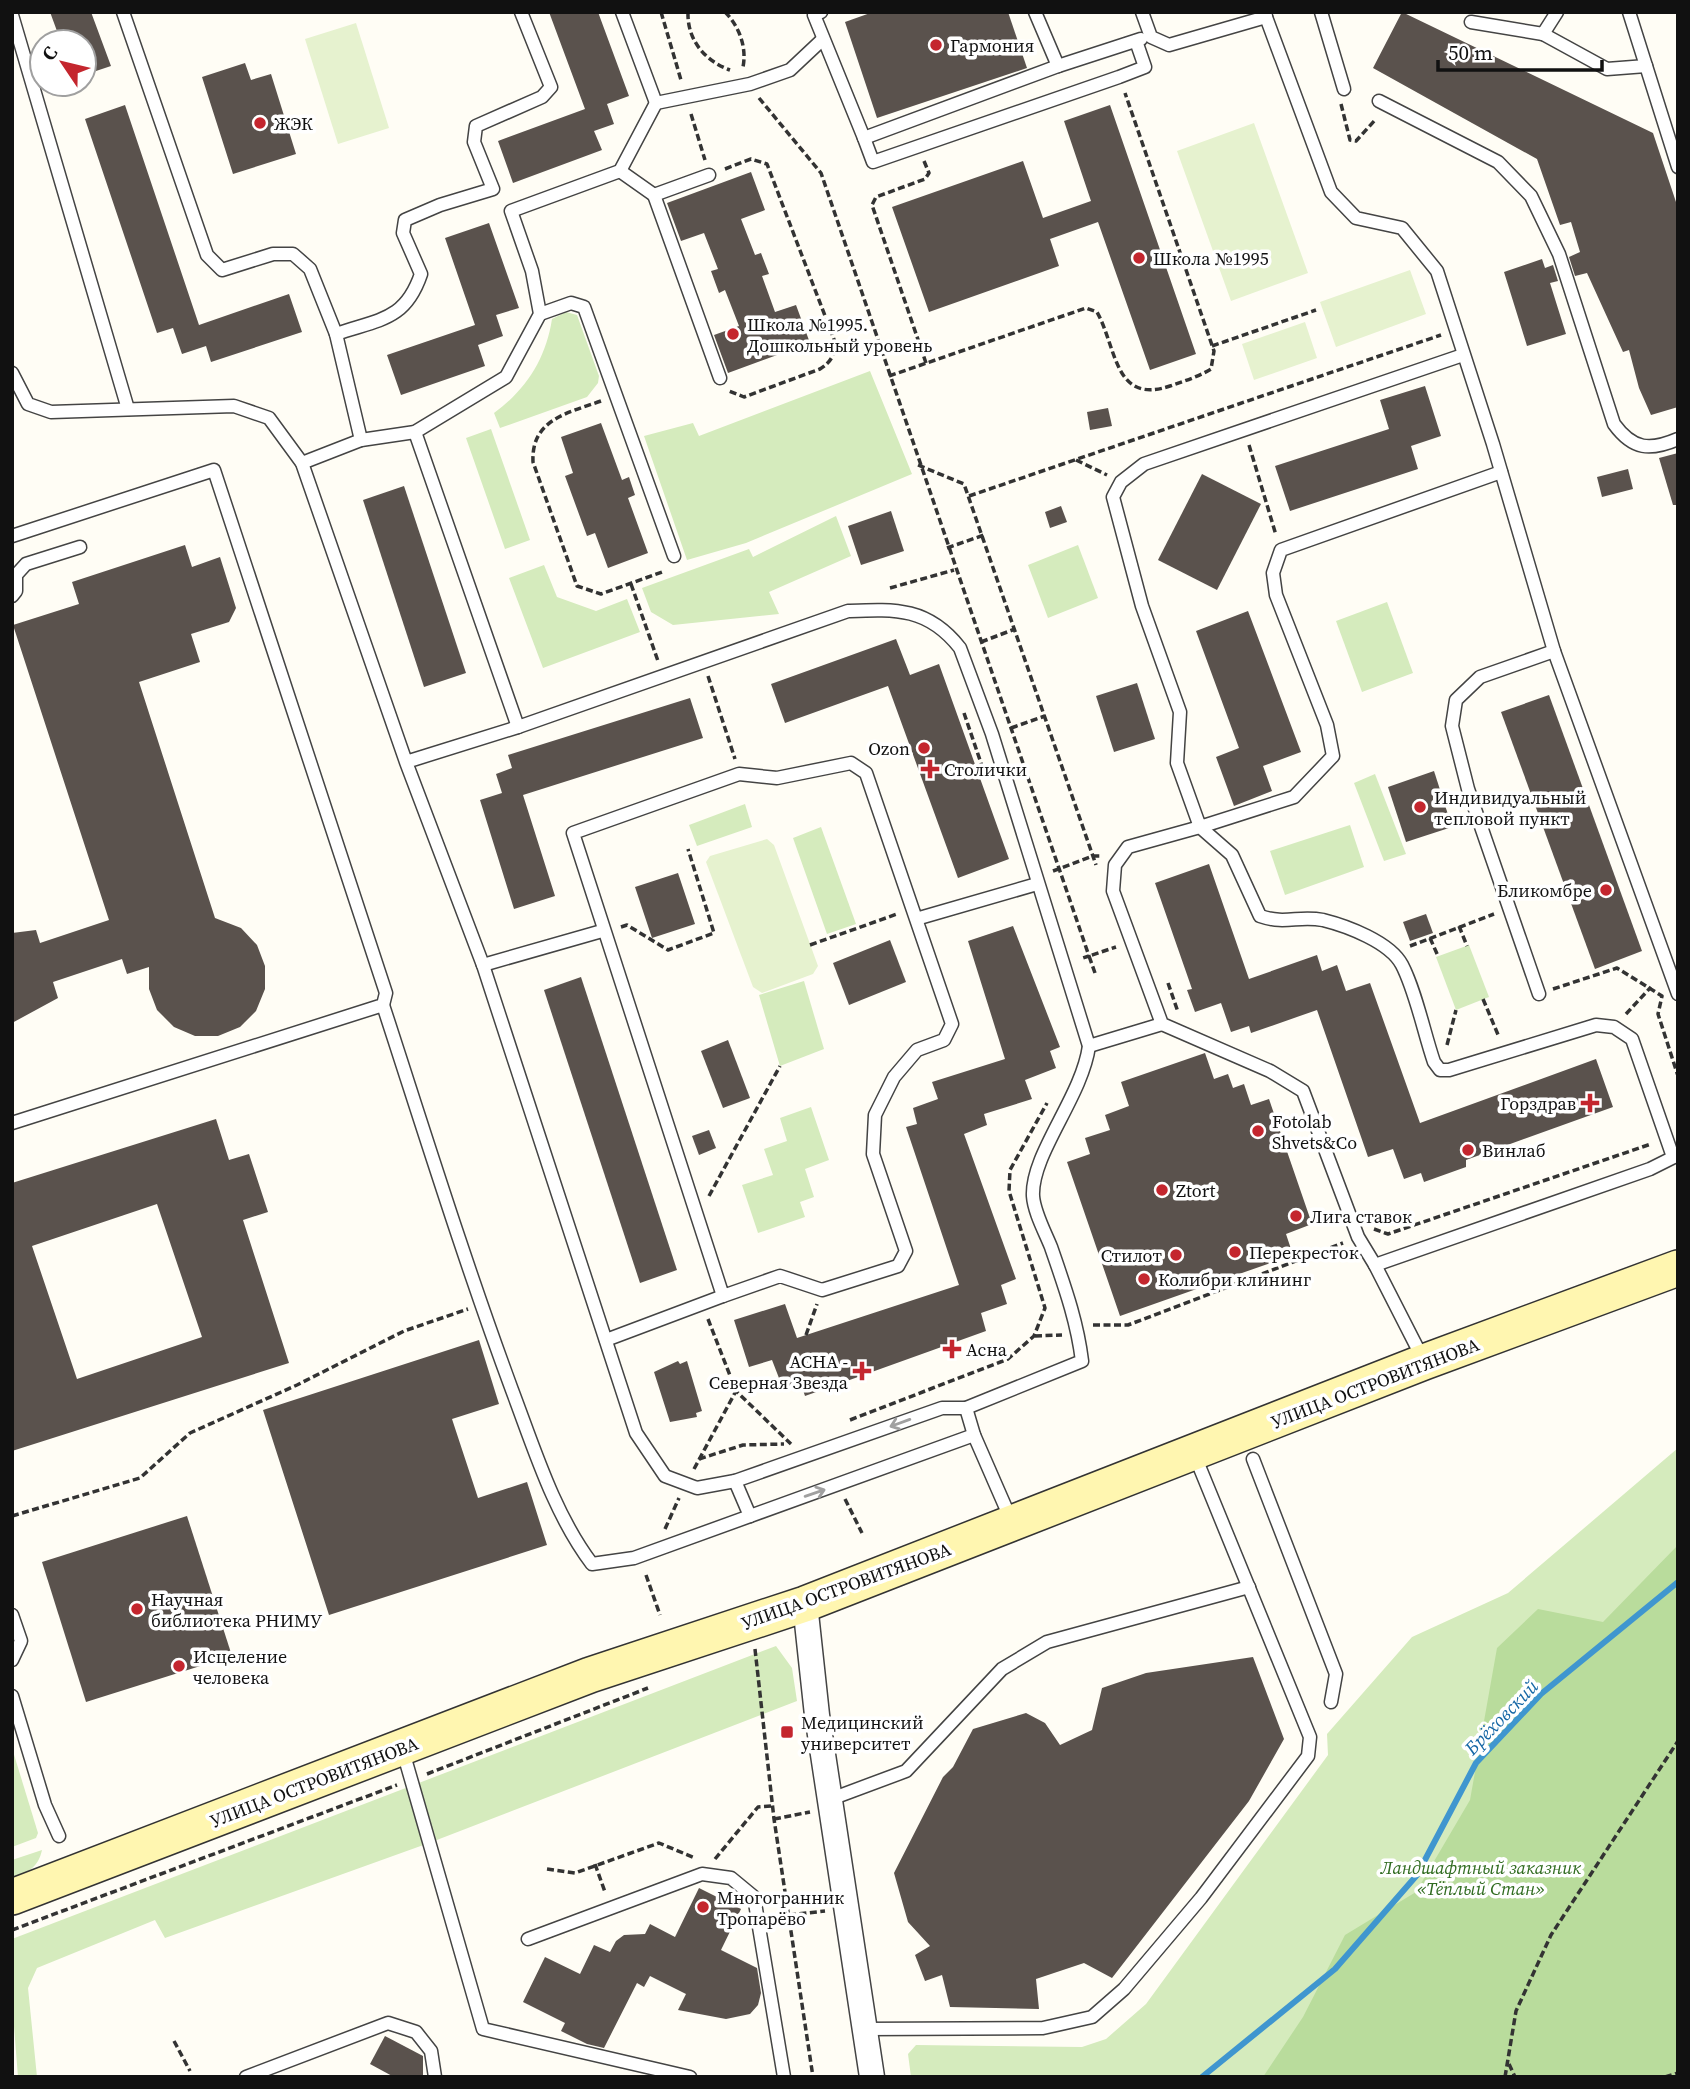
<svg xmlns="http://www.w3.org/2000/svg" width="1690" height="2089" viewBox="0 0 1690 2089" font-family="'Source Serif 4',serif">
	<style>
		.green { fill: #d5ebbd }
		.forest { fill: #b9dc9c }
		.pitch { fill: #e6f2cf }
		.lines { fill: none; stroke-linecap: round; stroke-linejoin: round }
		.stream { stroke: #3f96cf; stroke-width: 6 }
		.building { fill: #5a524d; fill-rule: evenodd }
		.service-casing { stroke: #444; stroke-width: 15 }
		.minor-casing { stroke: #444; stroke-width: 27 }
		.secondary-casing { stroke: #333; stroke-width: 38 }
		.path { stroke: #333; stroke-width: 3.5; stroke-dasharray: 7 3.5; stroke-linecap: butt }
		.service { stroke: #fff; stroke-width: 12 }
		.minor { stroke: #fff; stroke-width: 24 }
		.secondary { stroke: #fff6b0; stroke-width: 35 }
		.oneway { stroke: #a0a0a0 }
		.poi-dot { fill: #c4262e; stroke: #fff; stroke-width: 2.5 }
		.labels { text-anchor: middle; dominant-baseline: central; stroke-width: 7; stroke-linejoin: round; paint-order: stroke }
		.poi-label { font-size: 18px; fill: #111; stroke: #fff; text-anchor: start }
		.street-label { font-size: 18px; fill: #111; stroke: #fff }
		.park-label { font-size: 18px; font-style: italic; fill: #2f6b1f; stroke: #fff }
		.water-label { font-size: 19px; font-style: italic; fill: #1768a6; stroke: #fff }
	</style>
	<rect width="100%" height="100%" fill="#fffdf5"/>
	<g class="green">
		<path d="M566 312 577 315 599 376 598 383 587 397 500 428 494 413C527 389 546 358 552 319Z"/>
		<polygon points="870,371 912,474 746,543 687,560 644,436 693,423 699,436"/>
		<polygon points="491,429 530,540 505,549 466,438"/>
		<polygon points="836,516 851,556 769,592 779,614 673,625 651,612 642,588 749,549 753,557"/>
		<polygon points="1078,545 1098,598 1048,618 1028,565"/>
		<polygon points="544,565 557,597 596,611 627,599 640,632 543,668 509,578"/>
		<polygon points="1387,602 1413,673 1362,692 1336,621"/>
		<polygon points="1375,774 1406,854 1384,861 1354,783"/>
		<polygon points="745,804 752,827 697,846 689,825"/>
		<polygon points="1350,825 1364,867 1285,895 1270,851"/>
		<polygon points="821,827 856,924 827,934 793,838"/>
		<polygon points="1469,945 1489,997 1456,1010 1436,957"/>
		<polygon points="804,981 824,1049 780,1066 759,995"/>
		<polygon points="811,1107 829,1160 805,1169 814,1197 800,1202 805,1217 758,1233 742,1185 773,1175 764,1149 787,1141 780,1118"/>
		<polygon points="1678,1448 1678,2077 911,2077 908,2054 916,2045 1082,2047 1106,2039 1146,2004 1328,1755 1327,1734 1412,1637 1508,1593"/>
		<polygon points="776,1646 792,1668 797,1701 429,1843 165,1938 155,1920 37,1968 28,1988 37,2077 18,2077 12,2001 12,1939"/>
		<polygon points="12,1748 38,1833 36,1838 12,1847"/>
		<path d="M42 1850C38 1868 28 1872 12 1879V1860Z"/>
	</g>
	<polygon class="forest" points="1678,1545 1678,2077 1263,2077 1303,2017 1345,1935 1416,1892 1470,1800 1497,1648 1538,1609 1603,1622"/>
	<g class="pitch">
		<polygon points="356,23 389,128 338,144 305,39"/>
		<polygon points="1254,123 1308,273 1231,301 1177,151"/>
		<polygon points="1410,270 1426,314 1336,347 1320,302"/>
		<polygon points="1305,322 1317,358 1254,380 1242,344"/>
		<polygon points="767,839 774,845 818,966 813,974 762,993 753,987 706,862 710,856"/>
	</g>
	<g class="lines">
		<polyline class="stream" points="1202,2077 1335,1969 1417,1875 1476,1763 1541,1694 1678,1582"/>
	</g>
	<g class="building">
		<polygon points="50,12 91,12 111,66 84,75 84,42 61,42"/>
		<polygon points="549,12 598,12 629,96 607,104 614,124 594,131 602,150 513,183 498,141 585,109"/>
		<polygon points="873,12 1008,12 1027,68 877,118 845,22"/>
		<polygon points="1402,12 1653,133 1678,208 1678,407 1651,415 1639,388 1629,350 1623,352 1587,273 1575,276 1569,257 1580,252 1571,222 1560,225 1537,159 1373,68"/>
		<polygon points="245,63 251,80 271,74 296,154 233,174 202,77"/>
		<polygon points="125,105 199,325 289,294 302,332 211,362 206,346 182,354 173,328 157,333 85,119"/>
		<polygon points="1110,105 1196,354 1150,370 1098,222 1050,239 1059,266 929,312 892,207 1023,161 1043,218 1091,201 1064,121"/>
		<polygon points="751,172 765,210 741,219 755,255 761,253 769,274 762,276 775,312 796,305 810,343 728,373 714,335 739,326 725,290 719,293 711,271 718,269 704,233 681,241 667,203"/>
		<polygon points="489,223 519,308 496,315 503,336 478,345 485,366 401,395 387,355 475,325 445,238"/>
		<polygon points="1542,259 1545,268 1553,265 1558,281 1550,283 1566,334 1527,346 1504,272"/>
		<polygon points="1425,386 1441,436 1411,446 1418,469 1290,511 1275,466 1389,429 1380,400"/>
		<polygon points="1108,408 1112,426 1090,430 1087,412"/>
		<polygon points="601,423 622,480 629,477 635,495 628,498 648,553 608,568 595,533 587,536 565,476 573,473 561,437"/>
		<polygon points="1678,453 1678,505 1673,505 1659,458"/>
		<polygon points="1628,469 1633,489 1602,497 1597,477"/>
		<polygon points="1202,474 1261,504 1217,590 1158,560"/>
		<polygon points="404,486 466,673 424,687 363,500"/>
		<polygon points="1061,506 1067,522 1050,528 1045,512"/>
		<polygon points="891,511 904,551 861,565 848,526"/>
		<polygon points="185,545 192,567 220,557 236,608 229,622 191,634 200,662 139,682 215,918 241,928 257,945 265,966 265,989 256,1011 240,1027 218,1036 195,1036 174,1027 157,1010 149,989 149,967 127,974 122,959 53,982 58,998 12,1023 12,933 36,930 40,943 109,920 13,625 79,604 72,582"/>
		<polygon points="1248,611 1301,752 1263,766 1272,791 1234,806 1216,757 1239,748 1196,631"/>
		<polygon points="896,639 910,675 939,664 1009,859 958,878 888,686 785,723 771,684"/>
		<polygon points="1137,683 1155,739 1114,752 1096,696"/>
		<polygon points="1549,695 1642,951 1595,969 1501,712"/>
		<polygon points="690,698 703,738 523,795 555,896 514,909 480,800 502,793 496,774 512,768 508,755"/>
		<polygon points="1434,771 1452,827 1406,842 1388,787"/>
		<polygon points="1209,864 1249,979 1317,955 1322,971 1337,965 1346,991 1370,983 1420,1123 1596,1059 1613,1107 1466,1160 1466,1167 1424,1182 1421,1173 1404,1179 1393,1149 1368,1157 1317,1010 1251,1033 1249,1026 1231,1032 1221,1003 1195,1012 1187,990 1192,989 1155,883"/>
		<polygon points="678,873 695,924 652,938 635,887"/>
		<polygon points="1426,914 1433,933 1410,941 1403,922"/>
		<polygon points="1013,926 1060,1047 1050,1051 1056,1068 1025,1080 1032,1099 984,1114 987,1125 964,1134 1016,1279 1001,1285 1007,1304 981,1313 986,1331 805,1396 801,1384 784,1391 772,1360 749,1367 734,1320 785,1304 797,1338 959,1285 906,1127 917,1124 913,1108 938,1099 932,1082 1005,1059 968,941"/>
		<polygon points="890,940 906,982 849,1005 833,963"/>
		<polygon points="581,977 677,1270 640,1283 544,990"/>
		<polygon points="728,1040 750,1098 723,1108 701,1051"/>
		<polygon points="1205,1053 1214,1079 1228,1074 1233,1088 1244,1084 1251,1105 1269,1099 1312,1224 1286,1234 1293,1255 1120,1316 1067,1162 1090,1154 1085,1138 1110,1130 1105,1115 1129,1106 1121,1082"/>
		<path d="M216 1119 229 1160 249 1154 268 1212 243 1220 289 1363 12 1451V1183ZM157 1204 202 1337 77 1379 32 1246Z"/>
		<polygon points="709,1130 716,1148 699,1155 692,1136"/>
		<polygon points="479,1340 499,1404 452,1419 478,1498 527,1482 547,1545 329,1615 263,1410"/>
		<polygon points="678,1361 680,1364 687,1361 702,1411 696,1413 697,1417 670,1422 654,1372"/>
		<polygon points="187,1516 232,1656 86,1702 42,1562"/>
		<polygon points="1253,1657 1284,1739 1249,1801 1112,1978 1084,1963 1036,1979 1039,2009 950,2007 942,1975 925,1981 915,1955 930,1946 908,1922 894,1873 943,1777 953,1767 973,1729 1026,1713 1045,1723 1060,1745 1092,1730 1102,1688 1146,1673"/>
		<polygon points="699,1888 741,1909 721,1950 757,1968 761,1993 758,2005 750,2014 726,2019 678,2010 686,1994 650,1976 644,1987 637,1983 604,2048 587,2044 561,2031 565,2023 523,2002 545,1957 580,1974 594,1945 610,1952 616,1941 624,1935 645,1934 650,1924 675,1937"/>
		<polygon points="385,2036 423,2056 423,2077 394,2077 370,2064"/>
	</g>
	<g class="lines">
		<g class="service-casing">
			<g id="service">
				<polyline points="123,12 207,255 222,270 273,254 293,254 310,269 336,334 361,440"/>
				<polyline points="622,12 656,103 750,84 790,70 823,39"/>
				<polyline points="821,12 814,15 864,138 1058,66 1035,12"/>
				<polyline points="1142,12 1151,37 1169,45 1266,17 1265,12"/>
				<polyline points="1321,12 1344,89"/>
				<polyline points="1629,12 1678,167"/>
				<polyline points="12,15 128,409"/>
				<polyline points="1266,17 1331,192 1356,218 1402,228 1437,271 1493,444 1554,651 1678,994"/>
				<polyline points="1471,22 1543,34 1557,12"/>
				<polyline points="1543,34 1607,69 1646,66"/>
				<polyline points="1058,66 1141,39"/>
				<path d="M1379 101 1498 162 1531 196 1559 254 1614 424C1633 450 1650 451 1678 439"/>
				<polyline points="864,138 873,162 1119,77 1145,67 1136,41"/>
				<polyline points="620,171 654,195"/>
				<polyline points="709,175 654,195 720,378"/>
				<polyline points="540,314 571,303 584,307 674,556"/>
				<path d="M336 334C379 319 405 321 421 274L403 233 405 220 440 205 493 189 474 142 476 126 542 97 551 87 521 12"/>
				<polyline points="1463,355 1144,464 1121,482 1113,497 1142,606 1180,712 1177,763 1200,827 1294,797 1333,756 1327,725 1276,595 1273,573 1281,550 1501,472"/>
				<path d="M12 373 28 404 51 412 234 406 269 418 302 463 406 762 483 965 636 1433 665 1476 697 1488 735 1481 942 1408H966L1082 1361C1077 1320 1064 1285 1051 1247 1045 1232 1034 1212 1033 1196 1031 1154 1082 1097 1089 1046L992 734 960 648C928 607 895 609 848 611L518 727 406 762"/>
				<polyline points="415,432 518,727"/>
				<polyline points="302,463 361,440 415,432 506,377 540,314 532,271 511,211 620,171 656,103"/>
				<polyline points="12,536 214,470 386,993 383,1005 12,1123"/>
				<polyline points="12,596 16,591 16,575 26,564 80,547"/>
				<polyline points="916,919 952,1024 944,1040 917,1050 894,1077 875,1115 873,1154 906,1251 898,1266 822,1290 780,1276 723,1296 573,833 739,774 777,778 851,763 866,773 916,919 1037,884"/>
				<polyline points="483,965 602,931"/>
				<polyline points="1539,994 1468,789 1452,726 1456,700 1480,677 1554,651"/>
				<path d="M383 1005C425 1134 465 1263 512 1390 534 1448 554 1514 592 1564L634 1558 974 1435"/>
				<polyline points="1089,1046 1162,1024"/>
				<path d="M1375 1265 1358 1237 1303 1091 1270 1071 1162 1024 1113 891 1115 865 1128 847 1200 827 1232 855 1260 916C1286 925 1298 915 1323 920 1347 926 1390 942 1402 965 1416 992 1424 1033 1434 1062L1440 1070H1449L1596 1025 1614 1027 1632 1039 1673 1157"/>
				<polyline points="606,1340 723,1296"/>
				<polyline points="1424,1361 1375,1265 1650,1169 1678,1155"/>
				<polyline points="966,1408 974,1435 1012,1522"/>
				<polyline points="1253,1459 1336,1674 1331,1702"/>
				<polyline points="735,1481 750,1516"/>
				<polyline points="12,1615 21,1641 12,1660"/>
				<polyline points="12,1696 45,1805 59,1836"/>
				<polyline points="402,1748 483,2029 690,2077"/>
				<polyline points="831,1799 906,1771 1002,1669 1047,1642 1249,1587"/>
				<polyline points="528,1939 702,1874 731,1878 754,1897 784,2077"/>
				<polyline points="864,2029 1043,2028 1092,2017 1124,1989 1201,1898 1308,1756 1310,1737 1195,1456"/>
				<polyline points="246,2077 388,2023 416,2032 431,2051 435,2077"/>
			</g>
		</g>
		<g class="minor-casing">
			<polyline id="minor" points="805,1604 817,1715 872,2077"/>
		</g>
		<g class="secondary-casing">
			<polyline id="secondary" points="12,1897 590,1675 805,1604 1424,1362 1678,1268"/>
		</g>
		<g class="path">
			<polyline points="661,12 681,80"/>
			<path d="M688 12C687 40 705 61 730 70"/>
			<path d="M725 12C739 26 747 47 743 67"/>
			<polyline points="759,98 821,173 1089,956 1080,959"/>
			<polyline points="1341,104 1350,140 1356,141 1376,119"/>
			<polyline points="691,114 705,160"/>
			<polyline points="924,161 929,173 925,179 876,197 872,205 926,363"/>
			<path d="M725 169 751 159 767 164 835 342C835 355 831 362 820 369L744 397 729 391"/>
			<polyline points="1212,346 1316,310"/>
			<path d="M889 376 1086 308 1097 312C1117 348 1114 405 1170 386 1184 381 1198 377 1211 369L1214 351 1125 93"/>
			<path d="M601 401C568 413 531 419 533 462L577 586 601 594 665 571"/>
			<polyline points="1249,445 1276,535"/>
			<polyline points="1076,460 1107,475"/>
			<polyline points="918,465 964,484 1096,865"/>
			<polyline points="969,496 1441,335"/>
			<polyline points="947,548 984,535"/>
			<polyline points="631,584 658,661"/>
			<polyline points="890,588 954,570"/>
			<polyline points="981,642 1015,629"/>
			<polyline points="708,676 735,759"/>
			<polyline points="964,713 983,769"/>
			<polyline points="1011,728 1045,716"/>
			<polyline points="1053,871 1093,856 1102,856"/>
			<polyline points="1459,926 1467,946"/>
			<polyline points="621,927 627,925 668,950 714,933 688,849"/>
			<polyline points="1430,938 1438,956"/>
			<polyline points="810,945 897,914"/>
			<polyline points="1410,946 1494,914"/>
			<polyline points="1095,973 1089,956 1116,947"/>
			<polyline points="1168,983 1178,1012"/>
			<polyline points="1553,989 1617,968 1662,996 1658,1014 1678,1076"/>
			<polyline points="1483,999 1499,1037"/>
			<polyline points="1626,1014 1651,987"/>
			<polyline points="1447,1045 1456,1010"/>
			<polyline points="709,1196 780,1066"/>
			<polyline points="1374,1229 1388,1234 1651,1144"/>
			<polyline points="708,1319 736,1391 791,1444"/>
			<polyline points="1093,1325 1128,1325 1343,1243"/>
			<polyline points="806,1335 817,1304"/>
			<polyline points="1035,1336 1062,1335"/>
			<polyline points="850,1420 1008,1359 1034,1336 1045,1308 1009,1191 1010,1170 1047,1103"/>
			<polyline points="699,1459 743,1445 784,1444"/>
			<polyline points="694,1469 736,1391"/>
			<polyline points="845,1499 862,1533"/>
			<polyline points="12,1516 140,1478 190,1433 297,1385 404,1331 468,1309"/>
			<polyline points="665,1529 679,1498"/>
			<polyline points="646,1575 660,1615"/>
			<polyline points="755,1649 774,1819 813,2077"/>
			<polyline points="427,1774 648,1688"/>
			<polyline points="774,1819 810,1812"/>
			<polyline points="715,1859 758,1807 772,1806"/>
			<polyline points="595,1864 605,1892"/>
			<polyline points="547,1869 575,1873 659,1843 695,1858"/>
			<polyline points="789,1915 825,1911"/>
			<polyline points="12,1930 397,1785"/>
			<polyline points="174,2041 190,2071"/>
			<polyline points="1509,2064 1515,2077"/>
			<polyline points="1505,2077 1516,2011 1551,1935 1678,1741"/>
			<polyline points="1665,2077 1678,2073"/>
		</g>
		<use href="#service" class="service"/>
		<use href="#minor" class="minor"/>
		<use href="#secondary" class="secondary"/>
	</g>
	<defs><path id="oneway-shaft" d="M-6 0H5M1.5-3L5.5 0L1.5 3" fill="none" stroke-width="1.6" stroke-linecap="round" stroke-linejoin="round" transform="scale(1.75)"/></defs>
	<g class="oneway">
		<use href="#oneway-shaft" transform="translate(900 1423) rotate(160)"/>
		<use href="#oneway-shaft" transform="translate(815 1493) rotate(-19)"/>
	</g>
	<g class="poi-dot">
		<circle cx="936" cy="45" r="7"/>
		<circle cx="260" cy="123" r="7"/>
		<circle cx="1139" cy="258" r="7"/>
		<circle cx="733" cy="334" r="7"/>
		<circle cx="924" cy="748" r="7"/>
		<path d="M926.5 758.5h7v7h7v7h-7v7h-7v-7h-7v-7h7z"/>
		<circle cx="1420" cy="807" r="7"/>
		<circle cx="1606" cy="890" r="7"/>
		<path d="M1586.5 1092.5h7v7h7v7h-7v7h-7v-7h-7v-7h7z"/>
		<circle cx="1258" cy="1131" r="7"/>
		<circle cx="1468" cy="1150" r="7"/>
		<circle cx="1162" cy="1190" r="7"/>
		<circle cx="1296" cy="1216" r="7"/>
		<circle cx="1235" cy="1252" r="7"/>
		<circle cx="1176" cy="1255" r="7"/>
		<circle cx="1144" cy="1279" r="7"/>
		<path d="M948.5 1338.5h7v7h7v7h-7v7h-7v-7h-7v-7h7z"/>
		<path d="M858.5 1360.5h7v7h7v7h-7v7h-7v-7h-7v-7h7z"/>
		<circle cx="137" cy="1609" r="7"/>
		<circle cx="179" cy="1666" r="7"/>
		<rect x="780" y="1725" width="14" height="14" rx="3.5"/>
		<circle cx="703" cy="1907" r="7"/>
	</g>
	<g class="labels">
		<g class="poi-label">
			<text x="950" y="45">Гармония</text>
			<text x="274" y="123">ЖЭК</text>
			<text x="1153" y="258">Школа №1995</text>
			<text x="747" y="324">Школа №1995.<tspan x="747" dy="21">Дошкольный уровень</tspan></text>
			<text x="910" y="748" text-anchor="end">Ozon</text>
			<text x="944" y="769">Столички</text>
			<text x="1434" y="797">Индивидуальный<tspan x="1434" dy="21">тепловой пункт</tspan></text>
			<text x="1592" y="890" text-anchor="end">Бликомбре</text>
			<text x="1576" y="1103" text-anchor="end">Горздрав</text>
			<text x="1272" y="1121">Fotolab<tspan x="1272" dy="21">Shvets&amp;Co</tspan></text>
			<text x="1482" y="1150">Винлаб</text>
			<text x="1176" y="1190">Ztort</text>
			<text x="1310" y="1216">Лига ставок</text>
			<text x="1249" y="1252">Перекресток</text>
			<text x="1162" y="1255" text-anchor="end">Стилот</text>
			<text x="1158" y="1279">Колибри клининг</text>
			<text x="966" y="1349">Асна</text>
			<text x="848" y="1361" text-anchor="end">АСНА -<tspan x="848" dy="21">Северная Звезда</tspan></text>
			<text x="151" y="1599">Научная<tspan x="151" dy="21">библиотека РНИМУ</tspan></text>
			<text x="193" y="1656">Исцеление<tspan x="193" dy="21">человека</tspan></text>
			<text x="801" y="1722">Медицинский<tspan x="801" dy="21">университет</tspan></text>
			<text x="717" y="1897">Многогранник<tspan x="717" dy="21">Тропарёво</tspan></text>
		</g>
		<g class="street-label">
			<text transform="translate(1375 1383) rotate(-21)">УЛИЦА ОСТРОВИТЯНОВА</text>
			<text transform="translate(846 1586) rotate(-20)">УЛИЦА ОСТРОВИТЯНОВА</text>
			<text transform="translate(314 1782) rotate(-21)">УЛИЦА ОСТРОВИТЯНОВА</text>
		</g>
		<g class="park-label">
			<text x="1481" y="1867">Ландшафтный заказник<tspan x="1481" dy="21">«Тёплый Стан»</tspan></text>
		</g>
		<g class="water-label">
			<text transform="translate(1501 1717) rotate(-46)">Брёховский</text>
		</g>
	</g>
	<rect width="1690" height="2089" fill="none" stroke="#111111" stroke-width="28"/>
	<g transform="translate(63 63) rotate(305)"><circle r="33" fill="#ffffff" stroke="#a0a0a0" stroke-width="2"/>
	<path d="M0-5L12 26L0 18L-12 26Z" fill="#c4262e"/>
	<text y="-10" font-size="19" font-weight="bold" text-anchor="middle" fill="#111111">С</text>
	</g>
	<path d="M1438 60v10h164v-10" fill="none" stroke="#111111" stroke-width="3.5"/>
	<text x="1448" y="60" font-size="21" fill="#111111" stroke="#ffffff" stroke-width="5" paint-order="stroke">50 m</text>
</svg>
